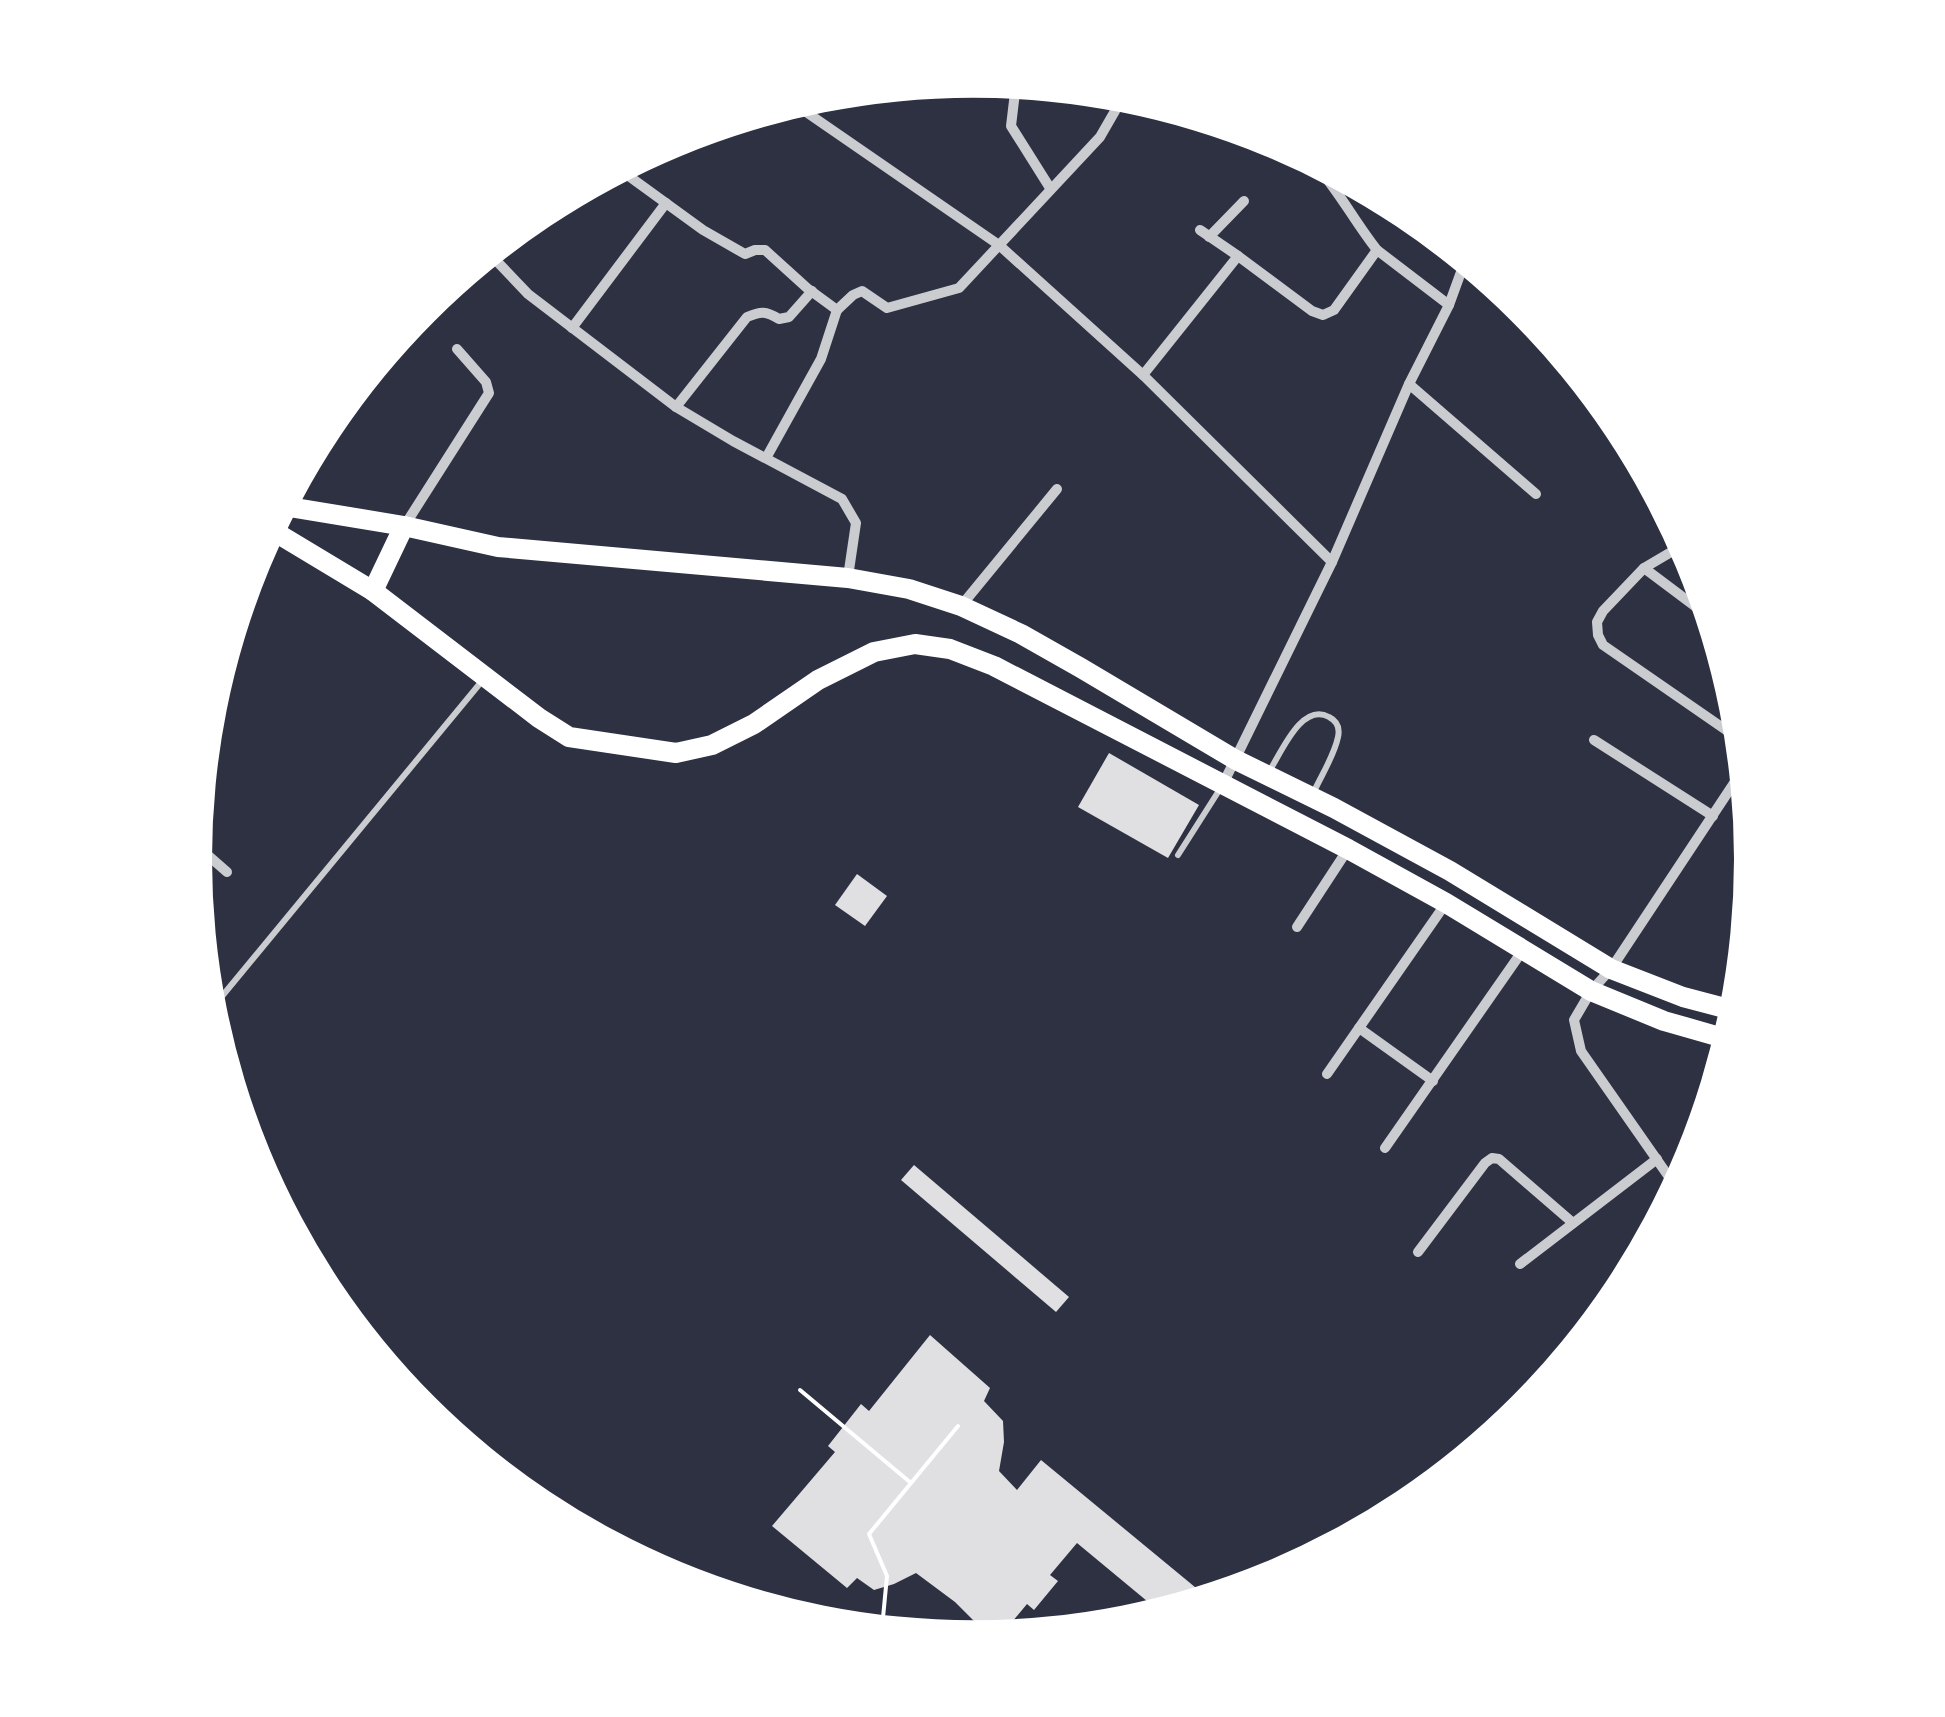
<svg xmlns="http://www.w3.org/2000/svg" width="1945" height="1717" viewBox="0 0 1945 1717" font-family="'Zilla Slab',serif">
	<style>
		.building { fill: #e0e0e3 }
		.lines { fill: none; stroke-linecap: round; stroke-linejoin: round }
		.path { stroke: #fff; stroke-width: 4 }
		.service { stroke: #caccd0; stroke-width: 6 }
		.minor { stroke: #caccd0; stroke-width: 10 }
		.trunk { stroke: #fff; stroke-width: 20 }
	</style>
	<rect width="100%" height="100%" fill="#2d3142"/>
	<g class="building">
		<polygon points="1109,753 1199,805 1168,858 1078,807"/>
		<polygon points="857,874 887,896 865,926 835,905"/>
		<polygon points="914,1165 1069,1297 1056,1312 901,1180"/>
		<polygon points="930,1335 990,1388 984,1401 1003,1421 1004,1442 999,1471 1017,1490 1041,1460 1207,1597 1159,1611 1077,1543 1050,1575 1058,1581 1034,1610 1027,1604 1002,1634 976,1637 982,1629 955,1602 916,1573 894,1584 874,1590 857,1578 847,1588 772,1526 835,1452 828,1446 861,1404 869,1411"/>
	</g>
	<g class="lines">
		<g class="path">
			<polyline points="800,1390 911,1483"/>
			<polyline points="882,1628 887,1576 869,1534 958,1426"/>
		</g>
		<g class="service">
			<path d="M1270 770C1282 751 1302 702 1329 717 1337 721 1340 728 1338 737 1334 757 1320 777 1312 796"/>
			<polyline points="1178,855 1220,789"/>
			<polyline points="209,1012 482,681"/>
		</g>
		<g class="minor">
			<polyline points="1016,84 1011,126 1050,188"/>
			<polyline points="793,103 999,245 1143,375 1332,562"/>
			<path d="M1313 162C1338 189 1354 221 1377 250"/>
			<polyline points="619,169 703,230 745,254 755,250 765,250 807,288 837,310 853,295 862,291 887,308 959,288 1100,137 1115,111 1119,95"/>
			<polyline points="1209,237 1244,201"/>
			<polyline points="489,253 528,294 676,407 733,441 842,499 856,523 848,577"/>
			<polyline points="1238,256 1312,311 1323,315 1334,310 1377,250 1449,305"/>
			<polyline points="572,328 666,203"/>
			<polyline points="1143,375 1238,256 1200,230"/>
			<polyline points="1409,384 1536,494"/>
			<path d="M676 407 747 317C761 311 766 311 779 319L789 317 812 291"/>
			<polyline points="766,458 821,359 837,310"/>
			<polyline points="405,525 489,393 486,382 457,349"/>
			<polyline points="1683,545 1644,568 1603,611 1597,622 1598,635 1603,645 1739,739"/>
			<polyline points="1644,568 1708,616"/>
			<polyline points="961,606 1057,489"/>
			<polyline points="1594,740 1713,816"/>
			<polyline points="1223,784 1332,562 1409,384 1449,305 1465,261"/>
			<polyline points="195,844 227,872"/>
			<polyline points="1297,927 1348,849"/>
			<polyline points="202,940 206,944"/>
			<polyline points="1359,1028 1433,1081"/>
			<polyline points="1327,1074 1446,903"/>
			<polyline points="1385,1148 1523,950"/>
			<polyline points="1676,1187 1581,1051 1574,1020 1591,991 1611,969 1742,771"/>
			<polyline points="1418,1252 1485,1163 1492,1158 1499,1159 1573,1223"/>
			<polyline points="1520,1264 1657,1159"/>
		</g>
		<g class="trunk">
			<polyline points="283,506 404,526 498,547 848,578 909,589 961,606 1021,634 1081,668 1236,760 1334,808 1450,871 1611,969 1683,997 1736,1011"/>
			<polyline points="270,529 373,591 539,718 569,737 676,753 712,745 754,724 818,680 874,652 915,644 950,649 994,666 1348,849 1446,903 1591,991 1664,1021 1727,1039"/>
			<polyline points="373,591 404,526"/>
		</g>
	</g>
	<path d="M0 0H1945V1717H0ZM212 859a761 761 0 1 1 1522 0a761 761 0 1 1-1522 0Z" fill="#fff" fill-rule="evenodd"/>
</svg>
